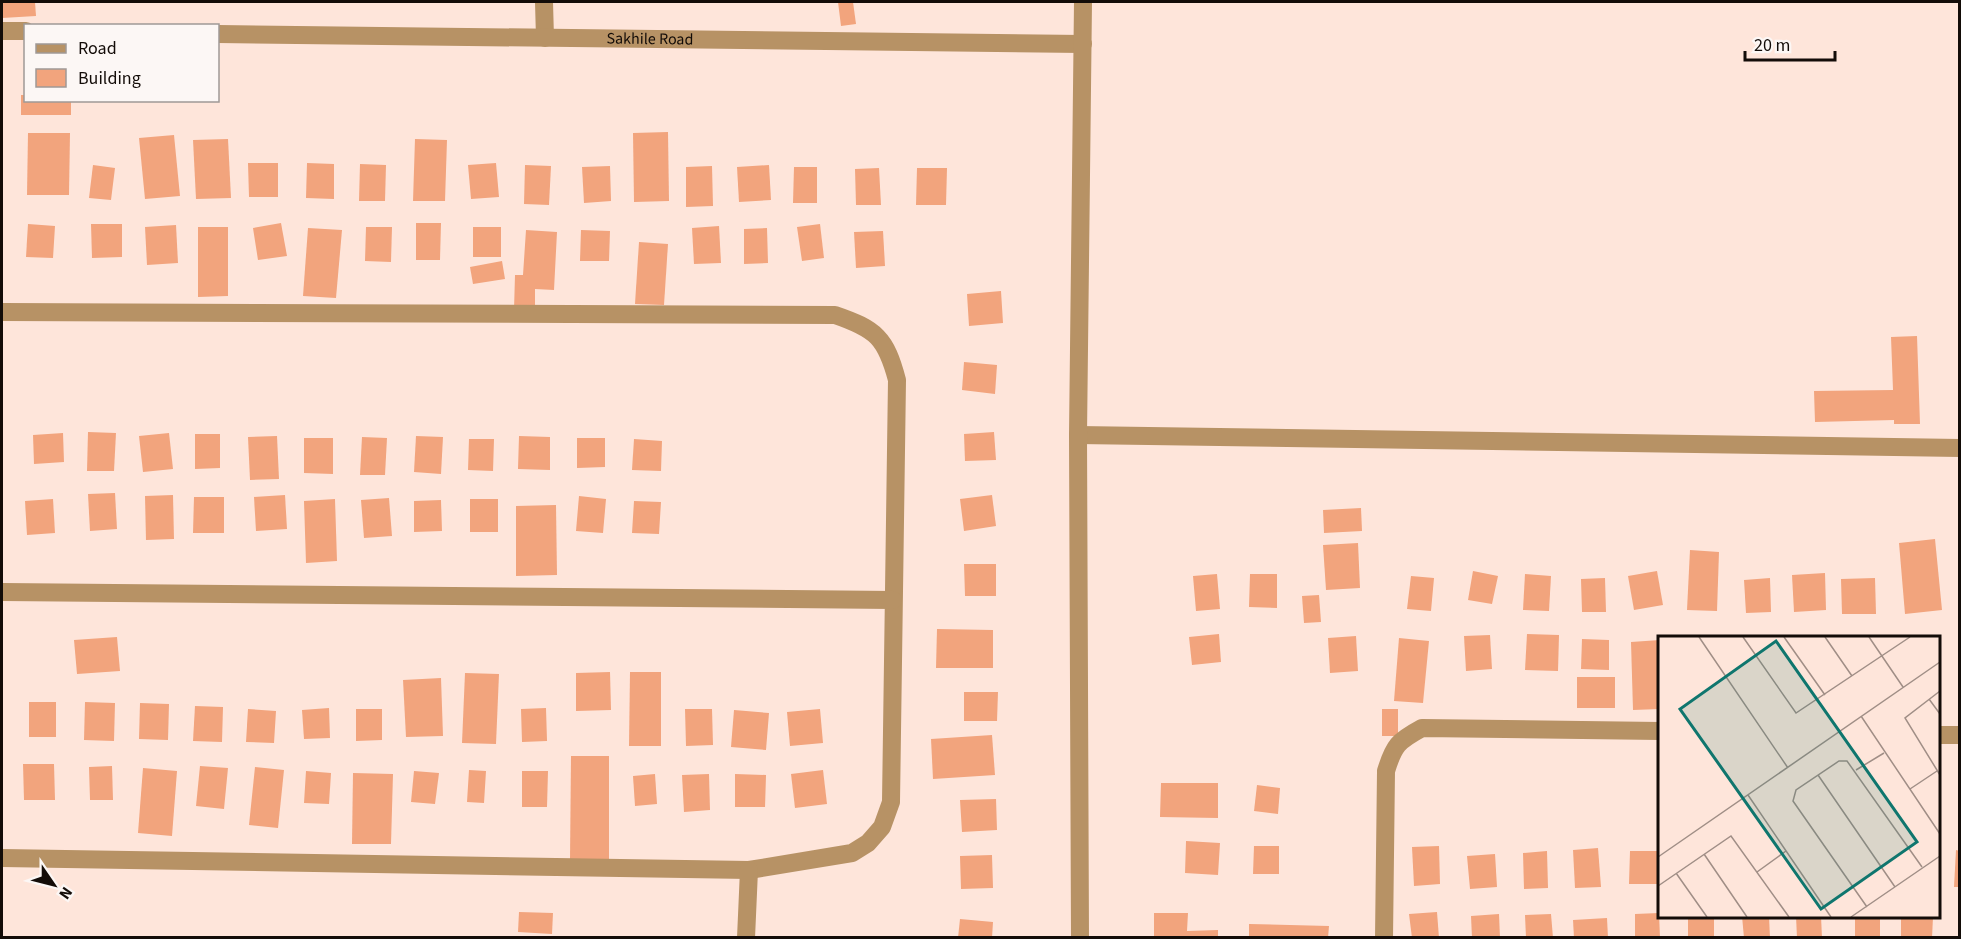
<svg xmlns="http://www.w3.org/2000/svg" width="1961" height="939" viewBox="0 0 1961 939" font-family="'Source Sans 3',sans-serif">
	<style>
		.building { fill: #f2a47d }
		.lines { fill: none; stroke-linecap: round; stroke-linejoin: round }
		.minor { stroke: #b79265; stroke-width: 18 }
		.labels { text-anchor: middle; dominant-baseline: central; stroke-width: 5; stroke-linejoin: round; paint-order: stroke }
		.street-label { font-size: 16px; fill: #130c08; stroke: #fcf7f5 }
		.inset-road { fill: none; stroke: #a08e86; stroke-width: 1.5 }
		.view { fill: #0f766e; fill-opacity: 0.15; stroke: #0f766e; stroke-width: 3 }
		.inset-edge { fill: none; stroke: #130c08; stroke-width: 3 }
	</style>
	<rect width="100%" height="100%" fill="#fee5da"/>
	<g class="building">
		<polygon points="2,2 35,2 36,16 2,18"/>
		<polygon points="838,2 853,2 856,24 841,26"/>
		<polygon points="21,95 26,95 26,100 71,100 71,115 21,115"/>
		<polygon points="668,132 669,201 634,202 633,133"/>
		<polygon points="28,133 70,133 69,195 27,195"/>
		<polygon points="174,135 180,196 145,199 139,138"/>
		<polygon points="228,139 231,198 196,199 193,140"/>
		<polygon points="415,139 447,140 445,201 413,201"/>
		<polygon points="248,163 278,163 278,197 249,197"/>
		<polygon points="307,163 334,164 334,199 306,198"/>
		<polygon points="496,163 499,197 471,199 468,165"/>
		<polygon points="360,164 386,165 385,201 359,201"/>
		<polygon points="93,165 115,168 111,200 89,198"/>
		<polygon points="525,165 551,166 549,205 524,204"/>
		<polygon points="769,165 771,200 739,202 737,167"/>
		<polygon points="610,166 611,201 584,203 582,167"/>
		<polygon points="712,166 713,206 686,207 686,167"/>
		<polygon points="794,167 817,167 817,203 793,203"/>
		<polygon points="879,168 881,205 856,205 855,169"/>
		<polygon points="917,168 947,168 946,205 916,205"/>
		<polygon points="281,223 287,256 258,260 253,228"/>
		<polygon points="416,223 441,223 440,260 416,260"/>
		<polygon points="28,224 55,226 53,258 26,257"/>
		<polygon points="91,224 122,224 122,257 92,258"/>
		<polygon points="820,224 824,258 802,261 797,227"/>
		<polygon points="176,225 178,263 147,265 145,227"/>
		<polygon points="719,226 721,263 694,264 692,228"/>
		<polygon points="198,227 228,227 228,296 198,297"/>
		<polygon points="366,227 392,227 391,262 365,261"/>
		<rect x="473" y="227" width="28" height="30"/>
		<polygon points="308,228 342,230 336,298 303,296"/>
		<polygon points="767,228 768,263 744,264 744,229"/>
		<polygon points="526,230 557,232 554,290 535,289 535,311 514,310 515,275 523,275"/>
		<polygon points="581,230 610,231 609,261 580,261"/>
		<polygon points="883,231 885,266 856,268 854,232"/>
		<polygon points="639,242 668,244 664,305 635,304"/>
		<polygon points="502,261 505,279 473,284 470,267"/>
		<polygon points="1001,291 1003,323 969,326 967,294"/>
		<polygon points="1917,336 1920,424 1894,424 1894,420 1815,422 1814,391 1893,390 1891,337"/>
		<polygon points="964,362 997,365 995,394 962,390"/>
		<polygon points="88,432 116,433 114,471 87,471"/>
		<polygon points="994,432 996,460 965,461 964,434"/>
		<polygon points="63,433 64,462 34,464 33,435"/>
		<polygon points="169,433 173,469 143,472 139,436"/>
		<polygon points="195,434 220,434 220,468 195,469"/>
		<polygon points="277,436 279,479 250,480 248,437"/>
		<polygon points="416,436 443,437 441,474 414,472"/>
		<polygon points="519,436 550,437 550,470 518,469"/>
		<polygon points="362,437 387,438 385,475 360,475"/>
		<polygon points="304,438 333,438 333,474 304,473"/>
		<polygon points="577,438 605,438 605,467 577,468"/>
		<polygon points="469,439 494,439 493,471 468,470"/>
		<polygon points="634,439 662,441 661,471 632,470"/>
		<polygon points="115,493 117,529 90,531 88,494"/>
		<polygon points="173,495 174,539 146,540 145,496"/>
		<polygon points="285,495 287,529 256,531 254,497"/>
		<polygon points="992,495 996,526 964,531 960,499"/>
		<polygon points="579,496 606,499 603,533 576,531"/>
		<polygon points="194,497 224,497 224,533 193,533"/>
		<polygon points="389,498 392,536 364,538 361,500"/>
		<polygon points="53,499 55,533 27,535 25,501"/>
		<polygon points="335,499 337,561 306,563 304,501"/>
		<rect x="470" y="499" width="28" height="33"/>
		<polygon points="441,500 442,531 414,532 414,501"/>
		<polygon points="634,501 661,502 659,534 632,533"/>
		<polygon points="556,505 557,575 516,576 516,506"/>
		<polygon points="1361,508 1362,531 1324,533 1323,510"/>
		<polygon points="1935,539 1942,610 1905,614 1899,543"/>
		<polygon points="1358,543 1360,588 1326,590 1323,545"/>
		<polygon points="1690,550 1719,552 1717,611 1687,610"/>
		<polygon points="964,564 996,564 996,596 965,596"/>
		<polygon points="1473,571 1498,576 1492,604 1468,600"/>
		<polygon points="1657,571 1663,605 1634,610 1628,576"/>
		<polygon points="1825,573 1826,610 1794,612 1792,575"/>
		<polygon points="1217,574 1220,609 1196,611 1193,576"/>
		<polygon points="1250,574 1277,574 1277,608 1249,607"/>
		<polygon points="1525,574 1551,576 1549,611 1523,610"/>
		<polygon points="1411,576 1434,578 1431,611 1407,609"/>
		<polygon points="1605,578 1606,612 1582,612 1581,579"/>
		<polygon points="1770,578 1771,612 1746,613 1744,580"/>
		<polygon points="1875,578 1876,614 1842,614 1841,579"/>
		<polygon points="1319,595 1321,622 1304,623 1302,596"/>
		<polygon points="937,629 993,630 993,668 936,668"/>
		<polygon points="1219,634 1221,662 1192,665 1189,637"/>
		<polygon points="1527,634 1559,635 1558,671 1525,670"/>
		<polygon points="1490,635 1492,669 1466,671 1464,636"/>
		<polygon points="1356,636 1358,671 1330,673 1328,638"/>
		<polygon points="117,637 120,671 77,674 74,640"/>
		<polygon points="1399,638 1429,641 1423,703 1394,701"/>
		<polygon points="1582,639 1609,640 1609,670 1581,669"/>
		<polygon points="1660,640 1660,709 1633,710 1631,642"/>
		<polygon points="610,672 611,710 576,711 576,673"/>
		<polygon points="630,672 661,672 661,746 629,746"/>
		<polygon points="465,673 499,674 496,744 462,743"/>
		<rect x="1577" y="677" width="38" height="31"/>
		<polygon points="441,678 443,736 406,737 403,680"/>
		<polygon points="964,692 998,692 997,721 964,721"/>
		<rect x="29" y="702" width="27" height="35"/>
		<polygon points="85,702 115,703 114,741 84,740"/>
		<polygon points="140,703 169,704 168,740 139,739"/>
		<polygon points="195,706 223,707 222,742 193,741"/>
		<polygon points="329,708 330,738 304,739 302,710"/>
		<polygon points="546,708 547,741 522,742 521,709"/>
		<polygon points="248,709 276,711 274,743 246,742"/>
		<polygon points="356,709 382,709 382,740 356,741"/>
		<polygon points="685,709 712,709 713,745 686,746"/>
		<polygon points="820,709 823,743 790,746 787,712"/>
		<rect x="1382" y="709" width="16" height="27"/>
		<polygon points="734,710 769,713 766,750 731,747"/>
		<polygon points="992,735 995,775 933,779 931,739"/>
		<polygon points="571,756 609,756 609,861 570,861"/>
		<polygon points="23,764 54,764 55,800 24,800"/>
		<polygon points="112,766 113,800 90,800 89,767"/>
		<polygon points="200,766 228,768 224,809 196,806"/>
		<polygon points="255,767 284,770 278,828 249,825"/>
		<polygon points="143,768 177,771 172,836 138,833"/>
		<polygon points="469,770 486,771 484,803 467,802"/>
		<polygon points="823,770 827,804 795,808 791,774"/>
		<polygon points="306,771 331,773 329,804 304,803"/>
		<polygon points="414,771 439,773 435,804 411,802"/>
		<polygon points="522,771 548,771 547,807 522,807"/>
		<polygon points="353,773 393,774 391,844 352,844"/>
		<polygon points="655,774 657,804 635,806 633,776"/>
		<polygon points="709,774 710,810 684,812 682,775"/>
		<polygon points="735,774 766,775 765,807 735,807"/>
		<polygon points="1161,783 1218,783 1218,818 1160,817"/>
		<polygon points="1257,785 1280,788 1278,814 1254,811"/>
		<polygon points="996,799 997,830 962,832 960,800"/>
		<polygon points="1186,841 1220,843 1218,875 1185,873"/>
		<polygon points="1254,846 1279,846 1279,874 1253,874"/>
		<polygon points="1439,846 1440,884 1414,886 1412,847"/>
		<polygon points="1598,848 1601,887 1575,888 1573,850"/>
		<polygon points="1956,850 1960,851 1960,887 1954,887"/>
		<polygon points="1547,851 1548,888 1524,889 1523,853"/>
		<polygon points="1630,851 1658,851 1658,884 1629,884"/>
		<polygon points="1495,854 1497,887 1470,889 1467,856"/>
		<polygon points="992,855 993,888 961,889 960,856"/>
		<polygon points="519,912 553,913 552,934 518,932"/>
		<polygon points="1437,912 1439,938 1412,938 1409,914"/>
		<polygon points="1154,913 1188,913 1187,931 1218,930 1218,938 1154,938"/>
		<polygon points="1659,913 1660,938 1635,938 1635,914"/>
		<polygon points="1499,914 1500,938 1472,938 1471,916"/>
		<polygon points="1551,914 1553,938 1526,938 1525,915"/>
		<rect x="1688" y="916" width="26" height="22"/>
		<polygon points="1742,916 1769,916 1770,938 1744,938"/>
		<polygon points="1796,916 1821,916 1822,938 1797,938"/>
		<rect x="1855" y="916" width="25" height="22"/>
		<polygon points="1901,916 1933,917 1932,938 1901,938"/>
		<polygon points="1607,918 1608,938 1574,938 1573,920"/>
		<polygon points="960,919 993,922 992,938 958,938"/>
		<polygon points="1249,924 1329,926 1328,938 1249,938"/>
	</g>
	<g class="lines">
		<g class="minor">
			<polyline points="544,2 545,38"/>
			<polyline points="2,31 26,31"/>
			<path id="s1" d="M218 34 1083 44"/>
			<path d="M2 312 835 315C876 329 886 338 897 380L891 802 882 827 868 843 852 853 749 870 2 858"/>
			<polyline points="1078,435 1960,448"/>
			<polyline points="2,592 893,600"/>
			<polyline points="1938,735 1960,735"/>
			<polyline points="746,938 749,870"/>
			<polyline points="1080,938 1078,435 1083,2"/>
			<path d="M1384 938 1386 771C1394 745 1398 741 1422 728L1660 731"/>
		</g>
	</g>
	<g class="labels">
		<g class="street-label">
			<text stroke="none"><textPath href="#s1" startOffset="432">Sakhile Road</textPath></text>
		</g>
	</g>
	<g transform="translate(1658 636)">
		<rect width="282" height="282" fill="#fee5da"/>
		<path class="inset-road" d="M41 1 130 132M85 1 138 77 252 1M126 1 167 59M167 1 194 40M211 1 245 51M282 55 247 82 282 139M271 63 282 78M203 80 282 198M198 134 226 117M160 139 237 251M252 153 279 135M90 159 173 281M46 218 89 281M0 221 282 26M99 236 128 215M18 237 49 281M0 250 73 200 131 281M209 271 135 165 138 154 181 125H189L264 231M193 281 282 220"/>
		<path class="view" d="M118 5 259 206 163 273 22 73Z"/>
		<rect width="282" height="282" class="inset-edge"/>
	</g>
	<rect width="1961" height="939" fill="none" stroke="#130c08" stroke-width="6"/>
	<rect x="24" y="24" width="195" height="78" fill="#fcf7f5" stroke="#9f9996" stroke-width="1.5"/>
	<rect x="36" y="44" width="30" height="9" fill="#b79265" stroke="#9f9996" stroke-width="1.5"/>
	<text x="78" y="54" font-size="18" fill="#130c08">Road</text>
	<rect x="36" y="69" width="30" height="18" fill="#f2a47d" stroke="#9f9996" stroke-width="1.5"/>
	<text x="78" y="84" font-size="18" fill="#130c08">Building</text>
	<g transform="translate(54 885) rotate(125)" stroke="#fcf7f5" stroke-width="4.5" paint-order="stroke">
	<path d="M0-4.5L10 22L0 15L-10 22Z" fill="#130c08"/>
	<text y="-9" font-size="16" font-weight="bold" text-anchor="middle" fill="#130c08">N</text>
	</g>
	<path d="M1745 51v9h90v-9" fill="none" stroke="#130c08" stroke-width="3"/>
	<text x="1754" y="51" font-size="18" fill="#130c08" stroke="#fcf7f5" stroke-width="4.5" paint-order="stroke">20 m</text>
</svg>
